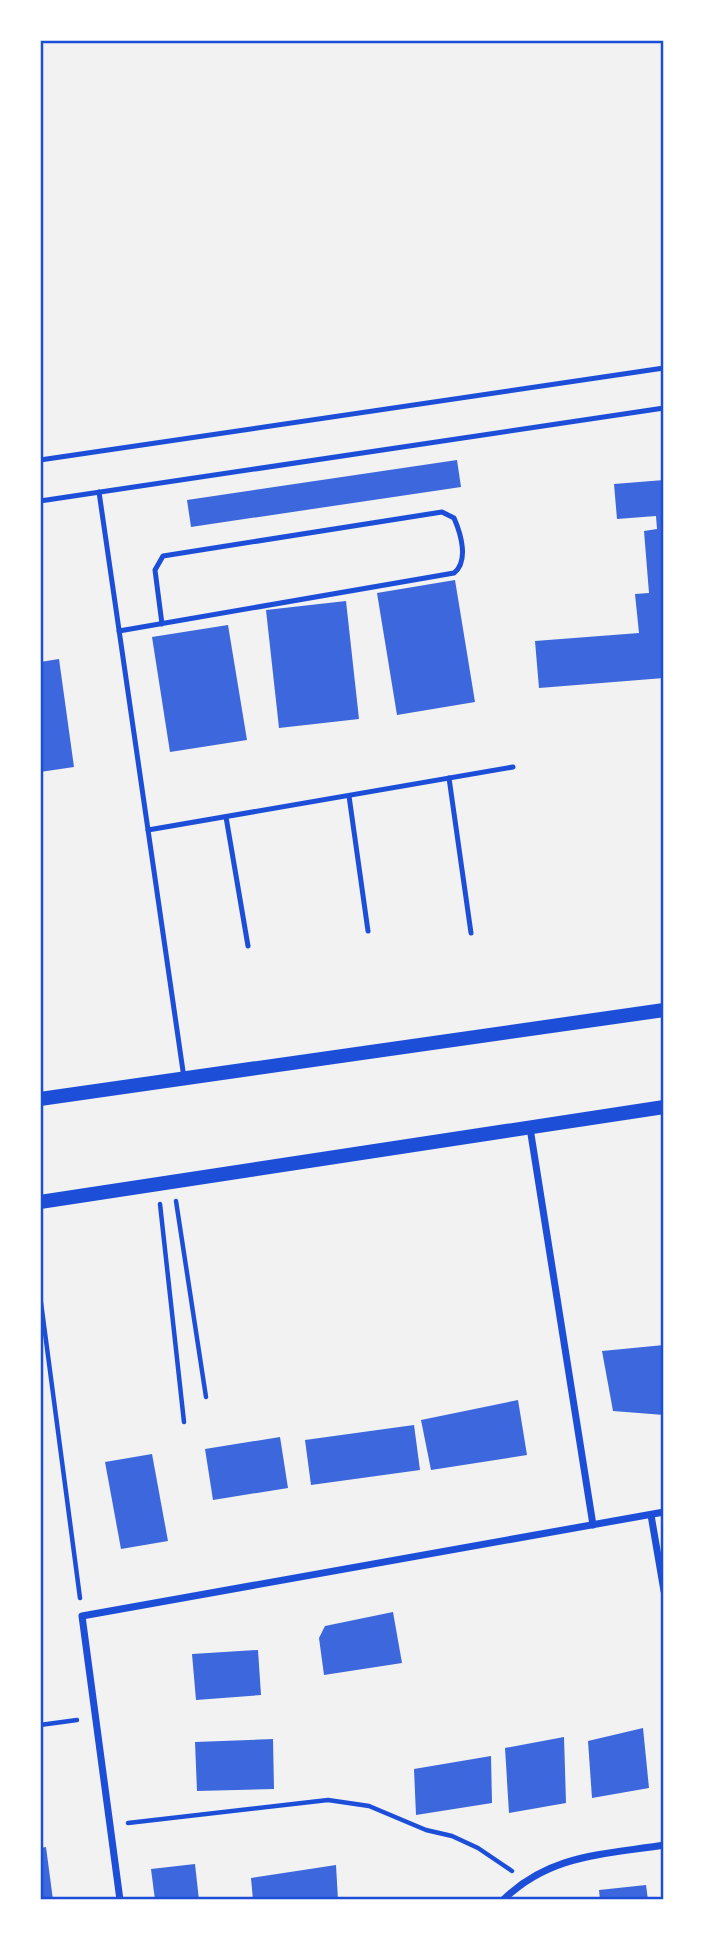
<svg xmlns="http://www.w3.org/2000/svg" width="704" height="1940" viewBox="0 0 704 1940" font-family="Ubuntu,sans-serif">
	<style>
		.building { fill: #3d67dc }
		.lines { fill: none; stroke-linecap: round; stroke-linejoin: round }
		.path { stroke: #1d4ed8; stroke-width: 4.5 }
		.service { stroke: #1d4ed8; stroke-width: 5 }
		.minor { stroke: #1d4ed8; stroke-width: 7 }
		.secondary { stroke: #1d4ed8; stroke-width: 14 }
		.neatline { fill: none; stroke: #1d4ed8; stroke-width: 2.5 }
	</style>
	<rect width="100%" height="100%" fill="#f2f2f2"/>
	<g class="building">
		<polygon points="457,460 461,487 191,527 187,500"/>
		<polygon points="664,480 664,678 539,688 535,641 639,633 635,594 649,593 644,531 657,529 656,516 617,519 614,484"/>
		<polygon points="455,580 475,702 397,715 377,593"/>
		<polygon points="346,601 359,719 279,728 266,610"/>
		<polygon points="228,625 247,740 170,752 152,637"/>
		<polygon points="59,659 74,767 40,772 40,662"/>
		<polygon points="664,1345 664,1415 613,1411 602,1351"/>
		<polygon points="518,1400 527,1455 431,1470 421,1420"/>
		<polygon points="414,1425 420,1470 311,1485 305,1440"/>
		<polygon points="280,1437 288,1488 213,1500 205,1449"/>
		<polygon points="152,1454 168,1541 121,1549 105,1462"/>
		<polygon points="393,1612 402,1663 324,1675 319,1638 325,1626"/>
		<polygon points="258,1650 261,1695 196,1700 192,1654"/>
		<polygon points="643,1728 649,1788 592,1798 588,1741"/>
		<polygon points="564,1737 566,1803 509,1813 505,1748"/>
		<polygon points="273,1739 274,1789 197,1791 195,1742"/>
		<polygon points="491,1756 492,1803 416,1815 414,1769"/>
		<polygon points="46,1847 53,1900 40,1900 40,1848"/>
		<polygon points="195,1864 199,1900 155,1900 151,1869"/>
		<polygon points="336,1865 338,1900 253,1900 251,1878"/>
		<polygon points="646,1885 648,1900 600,1900 599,1890"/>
	</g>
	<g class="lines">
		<g class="path">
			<polyline points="176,1201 206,1397"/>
			<polyline points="160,1204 184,1422"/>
			<polyline points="40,1295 80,1598"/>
			<polyline points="40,1725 77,1720"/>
			<polyline points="128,1823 328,1800 369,1806 426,1830 452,1836 478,1848 512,1871"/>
		</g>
		<g class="service">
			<polyline points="40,460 664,368"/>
			<polyline points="99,492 184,1078"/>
			<polyline points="40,501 664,408"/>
			<path d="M119 631 454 573C469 561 461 534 454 518L442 512 163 556 155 570 162 624"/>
			<polyline points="449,778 471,933"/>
			<polyline points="349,796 368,931"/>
			<polyline points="226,817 248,946"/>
			<polyline points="148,830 513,767"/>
		</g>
		<g class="minor">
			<polyline points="530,1128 593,1525"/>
			<polyline points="651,1515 664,1591"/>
			<polyline points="120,1900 82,1616 664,1512"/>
			<path d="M503 1900C550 1854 602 1855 664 1845"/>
		</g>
		<g class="secondary">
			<polyline points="40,1099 664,1010"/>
			<polyline points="40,1202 664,1107"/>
		</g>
	</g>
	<rect width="704" height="1940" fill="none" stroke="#ffffff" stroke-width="84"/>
	<rect x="42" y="42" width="620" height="1856" class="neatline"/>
</svg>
